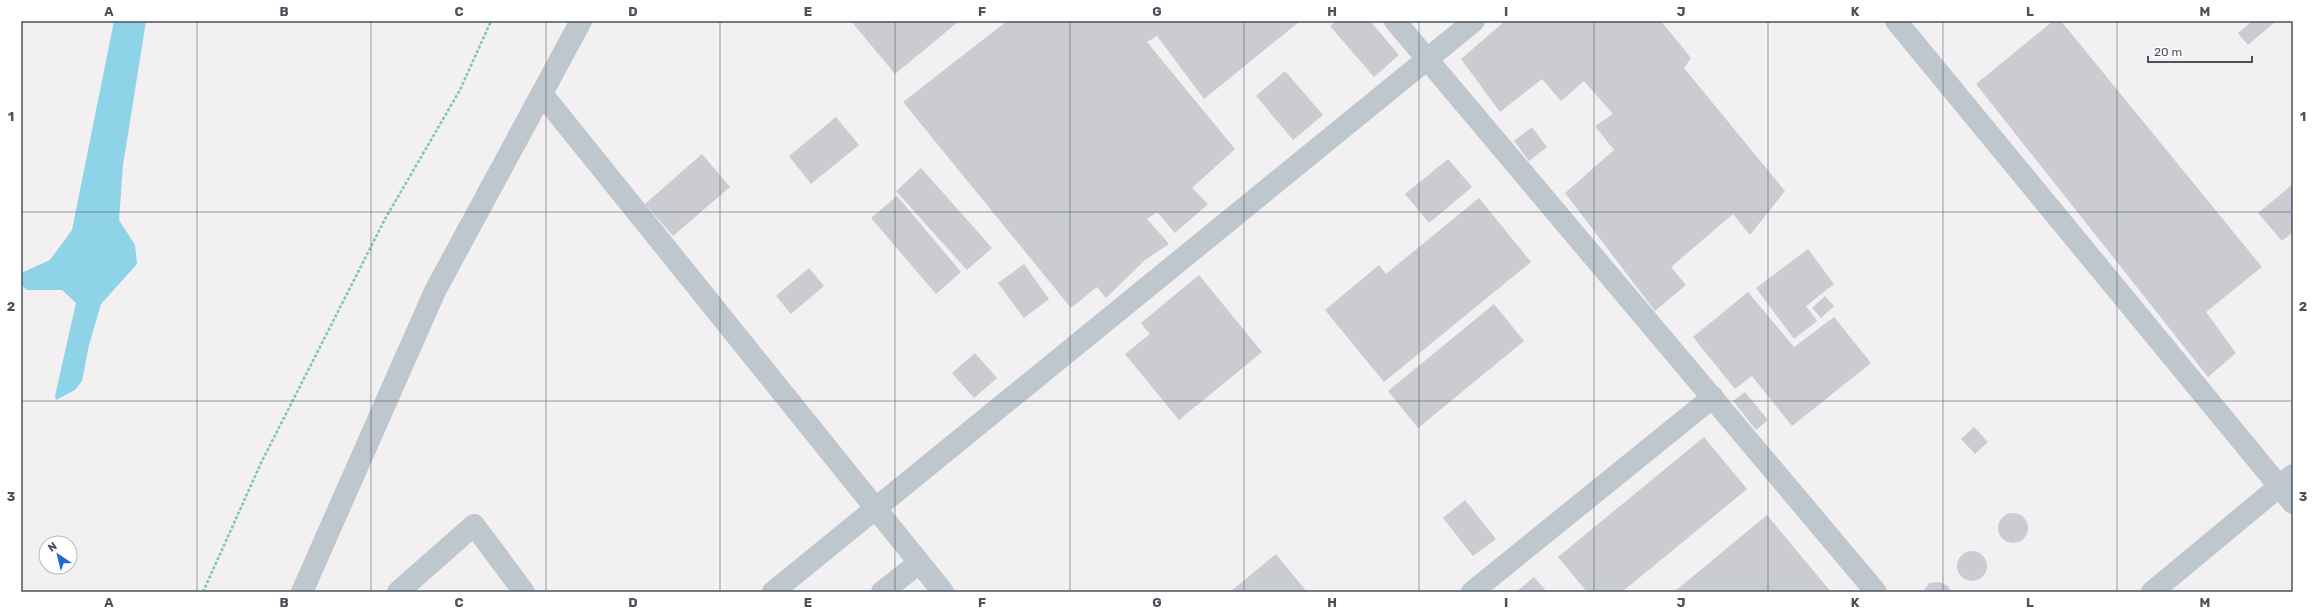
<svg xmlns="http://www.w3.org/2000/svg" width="2314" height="613" viewBox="0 0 2314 613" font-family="Rubik,sans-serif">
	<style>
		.water { fill: #8fd3e9 }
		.building { fill: #caccd2 }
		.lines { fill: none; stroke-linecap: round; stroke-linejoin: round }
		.path { stroke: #7acaa6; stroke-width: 2.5; stroke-dasharray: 3 2; stroke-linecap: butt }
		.minor { stroke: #bec6ce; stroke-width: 22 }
		.grid { fill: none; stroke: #48525d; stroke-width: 1; stroke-opacity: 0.55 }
		.neatline { fill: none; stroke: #48525d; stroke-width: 1.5 }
		.grid-label { font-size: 13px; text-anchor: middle; font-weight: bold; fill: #48525d }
	</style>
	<rect width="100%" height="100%" fill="#f2f0f0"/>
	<polygon class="water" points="114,21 146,21 123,165 119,220 135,245 137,264 101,304 89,345 82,381 75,390 56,400 55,396 76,303 62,290 27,290 21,285 21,273 50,260 72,230"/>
	<g class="building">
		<polygon points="851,21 959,21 895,74"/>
		<polygon points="1007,21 1300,21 1204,99 1157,36 1147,42 1235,149 1192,188 1208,204 1175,233 1157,212 1147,219 1169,244 1145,260 1106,298 1097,287 1071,308 903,102"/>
		<polygon points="1336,21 1370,21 1399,55 1374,77 1330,26"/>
		<polygon points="1505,21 1661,21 1691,58 1684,68 1785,191 1750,235 1733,214 1671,267 1686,285 1655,311 1565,193 1614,150 1595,126 1613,114 1584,81 1561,101 1542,79 1500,112 1461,59"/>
		<polygon points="2053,21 2061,21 2262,267 2206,312 2236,353 2208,377 1976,84"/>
		<polygon points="2252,21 2276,21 2248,45 2238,33"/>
		<polygon points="1285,71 1323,115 1293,140 1256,96"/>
		<polygon points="836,117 859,145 811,184 789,156"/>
		<polygon points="1532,127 1547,147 1529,161 1514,141"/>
		<polygon points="702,154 730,187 673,236 645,204"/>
		<polygon points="1448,159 1472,187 1429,223 1405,194"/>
		<polygon points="921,168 992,248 967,270 896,191"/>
		<polygon points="2293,184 2293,232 2282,241 2258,213"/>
		<polygon points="897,196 961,272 936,294 871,218"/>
		<polygon points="1479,198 1531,262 1384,382 1325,310 1379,265 1386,274"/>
		<polygon points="1808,249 1834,284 1806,306 1817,321 1794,339 1756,288"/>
		<polygon points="1024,264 1049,299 1024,318 998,283"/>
		<polygon points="809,268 824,286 791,314 776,296"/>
		<polygon points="1199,275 1262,352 1179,420 1125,354 1150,334 1141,323"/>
		<polygon points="1748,292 1794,347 1834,317 1871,363 1792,426 1752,376 1735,389 1693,337"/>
		<polygon points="1825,296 1834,306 1821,318 1812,308"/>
		<polygon points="1494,304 1524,341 1418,428 1388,391"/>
		<polygon points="975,353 997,378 974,398 952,373"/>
		<polygon points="1745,392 1768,420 1756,430 1733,401"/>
		<polygon points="1974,427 1988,442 1975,454 1961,439"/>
		<polygon points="1704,437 1747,489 1622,592 1587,592 1558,557"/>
		<polygon points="1465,500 1496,539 1473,556 1443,518"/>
		<circle cx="2013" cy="528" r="15"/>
		<polygon points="1767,515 1831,592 1674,592"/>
		<circle cx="1972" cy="566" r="15"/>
		<polygon points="1276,554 1307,592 1230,592"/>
		<polygon points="1534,577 1547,592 1516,592"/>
		<polygon points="1939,582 1948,586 1951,592 1923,592 1929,583"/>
	</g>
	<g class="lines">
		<polyline class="path" points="203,592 261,463 385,219 460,90 491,21"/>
		<g class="minor">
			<polyline points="1395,21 1876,592"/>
			<polyline points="1896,21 2293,503"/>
			<polyline points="542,94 943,592"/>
			<polyline points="302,592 435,291 581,21"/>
			<polyline points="398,592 474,525 524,592"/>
			<polyline points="773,592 1474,21"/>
			<polyline points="882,592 919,563"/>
			<polyline points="1472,592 1713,397"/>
			<polyline points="2152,592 2293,475"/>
		</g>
	</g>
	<path class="grid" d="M197 21V592M371 21V592M546 21V592M720 21V592M895 21V592M1070 21V592M1244 21V592M1419 21V592M1594 21V592M1768 21V592M1943 21V592M2117 21V592M21 212H2293M21 401H2293"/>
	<rect width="2314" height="613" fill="none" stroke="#ffffff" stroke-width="44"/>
	<g transform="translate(58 555) rotate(325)"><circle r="19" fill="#ffffff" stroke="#b6babe"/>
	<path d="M0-3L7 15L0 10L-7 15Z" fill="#216bdb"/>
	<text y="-6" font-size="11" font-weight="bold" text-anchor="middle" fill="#48525d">N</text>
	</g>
	<path d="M2148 56v6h104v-6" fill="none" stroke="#48525d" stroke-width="2"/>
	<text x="2154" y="56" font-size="12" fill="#48525d" stroke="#ffffff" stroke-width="3" paint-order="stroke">20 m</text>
	<rect x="22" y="22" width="2270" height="569" class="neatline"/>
	<g class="grid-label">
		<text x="109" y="16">A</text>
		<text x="284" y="16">B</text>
		<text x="459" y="16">C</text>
		<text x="633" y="16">D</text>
		<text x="808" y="16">E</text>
		<text x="982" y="16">F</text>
		<text x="1157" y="16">G</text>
		<text x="1332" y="16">H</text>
		<text x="1506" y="16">I</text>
		<text x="1681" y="16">J</text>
		<text x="1855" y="16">K</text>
		<text x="2030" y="16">L</text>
		<text x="2205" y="16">M</text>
		<text x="11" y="121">1</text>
		<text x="2303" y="121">1</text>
		<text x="11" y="311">2</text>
		<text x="2303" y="311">2</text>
		<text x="11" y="501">3</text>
		<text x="2303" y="501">3</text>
		<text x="109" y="607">A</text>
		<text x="284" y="607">B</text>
		<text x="459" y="607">C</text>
		<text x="633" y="607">D</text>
		<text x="808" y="607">E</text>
		<text x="982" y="607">F</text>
		<text x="1157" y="607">G</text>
		<text x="1332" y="607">H</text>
		<text x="1506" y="607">I</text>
		<text x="1681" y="607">J</text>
		<text x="1855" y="607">K</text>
		<text x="2030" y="607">L</text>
		<text x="2205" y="607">M</text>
	</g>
</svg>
